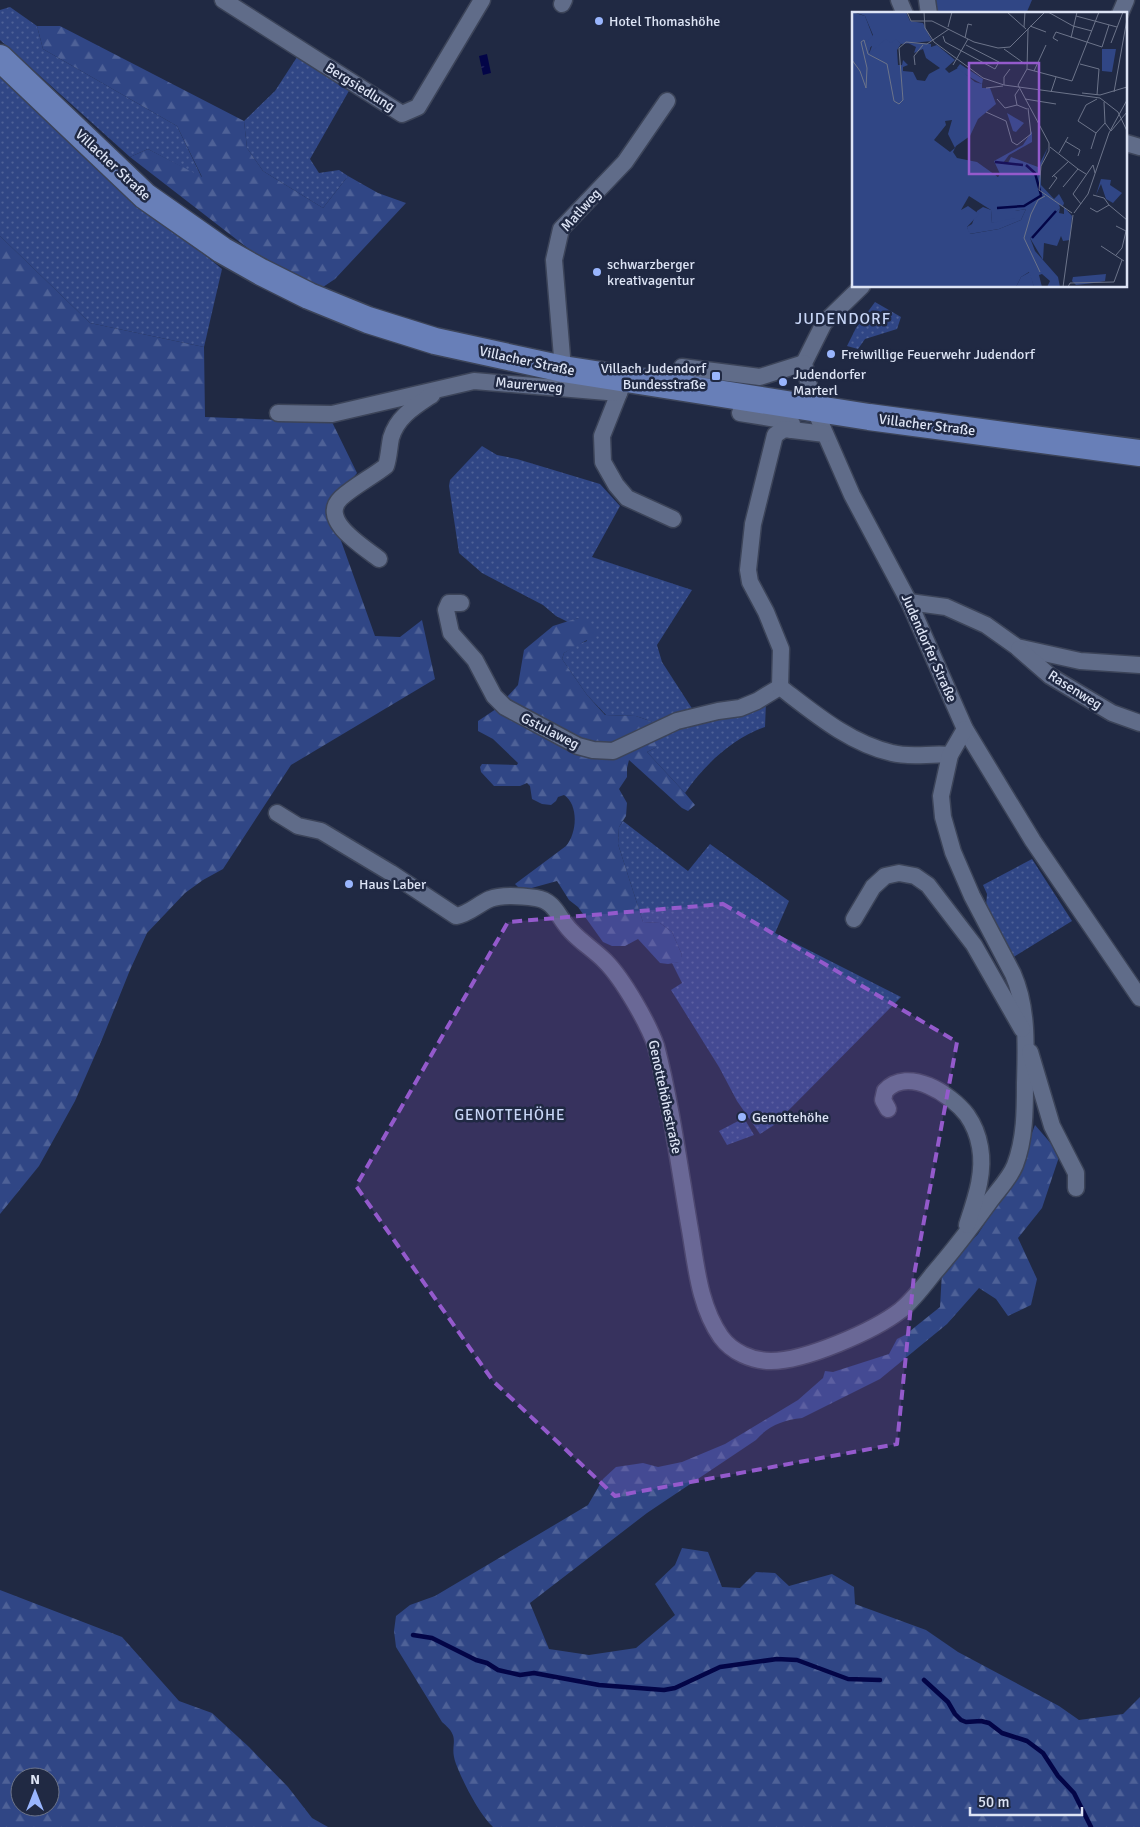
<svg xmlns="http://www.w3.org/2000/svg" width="1140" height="1827" viewBox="0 0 1140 1827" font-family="Signika,sans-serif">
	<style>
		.grass { fill: url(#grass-dots) }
		.forest { fill: url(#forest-firs); fill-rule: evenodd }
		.garden { fill: #304685 }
		.water { fill: url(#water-ripples) }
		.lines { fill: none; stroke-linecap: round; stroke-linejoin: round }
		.stream { stroke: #030547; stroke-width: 4.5 }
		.minor-casing { stroke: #3c4459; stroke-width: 19 }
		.primary-casing { stroke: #3c4459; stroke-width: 29 }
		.minor { stroke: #606c89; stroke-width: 16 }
		.primary { stroke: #687fb8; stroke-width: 26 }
		.marked { fill: #945acc; fill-opacity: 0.2; stroke: #945acc; stroke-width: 4; stroke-dasharray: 10 6; stroke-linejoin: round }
		.poi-dot { fill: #99b5fd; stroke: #202943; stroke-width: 2 }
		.labels { text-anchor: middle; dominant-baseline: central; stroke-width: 5; stroke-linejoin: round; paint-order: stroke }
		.poi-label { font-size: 14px; fill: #dde4f5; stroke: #202943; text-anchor: start }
		.street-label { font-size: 14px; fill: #dde4f5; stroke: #202943 }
		.neighbourhood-label { font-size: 15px; letter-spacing: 1px; fill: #c8d6f7; stroke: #202943 }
		.quarter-label { font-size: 16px; letter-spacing: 1px; fill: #c8d6f7; stroke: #202943 }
		.inset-river { fill: none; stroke: #030547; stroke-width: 2.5 }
		.inset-road { fill: none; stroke: #6c748a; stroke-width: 1 }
		.view { fill: #945acc; fill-opacity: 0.15; stroke: #945acc; stroke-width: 2.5 }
		.inset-edge { fill: none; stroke: #dde4f5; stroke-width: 2.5 }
	</style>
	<defs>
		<pattern id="grass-dots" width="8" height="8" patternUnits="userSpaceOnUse" patternTransform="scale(1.25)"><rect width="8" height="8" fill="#304685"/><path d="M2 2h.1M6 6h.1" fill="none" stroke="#4e6197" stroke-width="1.8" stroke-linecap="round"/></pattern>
		<pattern id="forest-firs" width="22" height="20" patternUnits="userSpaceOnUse" patternTransform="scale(1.25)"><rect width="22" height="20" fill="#304685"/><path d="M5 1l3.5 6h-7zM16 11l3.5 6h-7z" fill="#4e6197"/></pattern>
		<pattern id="water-ripples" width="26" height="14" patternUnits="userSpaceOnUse" patternTransform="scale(1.25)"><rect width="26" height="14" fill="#030547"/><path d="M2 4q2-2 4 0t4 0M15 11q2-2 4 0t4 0" fill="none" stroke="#272962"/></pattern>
	</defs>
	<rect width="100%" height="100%" fill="#202943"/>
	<g class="grass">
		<polygon points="10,7 37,26 43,49 177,126 202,178 148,149 130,157 0,40 0,10"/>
		<polygon points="299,54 350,89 310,159 319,173 339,170 348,176 323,208 263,171 247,148 244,121 275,91"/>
		<polygon points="0,73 145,206 222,269 204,347 90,323 0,236"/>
		<polygon points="875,302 901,317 897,329 865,339 858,349 847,346 856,328"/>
		<polygon points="482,446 497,455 517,459 600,484 620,506 592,557 692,590 657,645 662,662 693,710 656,723 636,716 606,715 587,695 562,659 564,653 576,645 587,641 578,618 568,622 556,616 543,605 482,573 459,553 449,486 450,480"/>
		<path d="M766 702 765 727C733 738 704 765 685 793L647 752 655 748 661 732Z"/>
		<polygon points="623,821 688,871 710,844 789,901 775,933 901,997 774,1125 760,1134 737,1101 719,1067 671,990 682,983 672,963 679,962 682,955 672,932 660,923 643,922 618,844 619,827"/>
		<polygon points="1032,859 1072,921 1012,958 986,906 987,894 983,885"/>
		<polygon points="744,1118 754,1135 727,1145 719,1131"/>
	</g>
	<g class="forest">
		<polygon points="37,26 60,26 244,121 247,148 263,171 323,208 348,176 378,193 406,203 335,279 317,291 267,263 130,157 148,149 202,177 177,126 43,49"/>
		<polygon points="0,236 90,323 204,347 205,417 332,422 357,473 329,507 375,636 400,637 422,620 435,679 291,765 223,869 203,880 185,893 147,933 130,970 103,1037 75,1101 39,1166 0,1214"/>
		<path d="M578 618 589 622 595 627 594 636 564 653 562 659 587 695 605 715 636 716 656 723 664 738 655 748 647 752 685 793 695 805 688 811 682 808 629 760 627 768V777L619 789 627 803 626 816 619 827 618 844 643 922 660 923 672 932 682 955 680 962 668 964 660 963 638 939 625 946H612L603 942 578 907 569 900 557 881 528 889 519 888 515 884 566 846C577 833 579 805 564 795L558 797 556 801 551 805 542 804 532 799 530 786 527 783 520 786H494L481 772 480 767 482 764 517 765 518 763 493 739 478 731V721L496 709 518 685 524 650 553 626Z"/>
		<path d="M1035 1125 1060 1154 1042 1208 1018 1238 1037 1279 1031 1305 1008 1316 996 1299 979 1288 947 1324 880 1379 802 1418C783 1420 768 1426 756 1440L647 1513 530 1603 549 1649 589 1655 636 1648 675 1615 655 1584 675 1565 682 1548 708 1552 722 1587 740 1588 756 1572 775 1573 789 1586 832 1574 854 1587 855 1604 926 1630 958 1652 1059 1706 1079 1720 1123 1714 1140 1697V1827H493C479 1814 463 1782 456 1764 448 1743 463 1739 442 1722L396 1647 394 1631 396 1616 410 1605 435 1596 588 1505 603 1479 616 1467 643 1463 658 1467 682 1462 725 1444 798 1400 823 1378 825 1371 833 1372 889 1354 897 1339 905 1335 940 1307 942 1272 978 1234 1016 1175Z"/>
		<path d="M0 1590 122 1637 179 1701 212 1713 249 1747 288 1787 312 1818 328 1827H0ZM20 1777H50V1807H20Z"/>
	</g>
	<polygon class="garden" points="928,0 1032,0 1026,14 929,14"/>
	<polygon class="water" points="487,54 491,73 483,75 479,56"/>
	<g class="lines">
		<g class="stream">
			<polyline points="413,1635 432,1638 476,1660 487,1663 498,1670 520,1675 534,1673 599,1685 664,1690 675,1688 720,1667 777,1659 797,1660 848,1679 880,1680"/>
			<polyline points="924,1680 948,1702 955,1714 961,1720 966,1722 981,1721 989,1723 1002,1733 1027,1741 1043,1753 1058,1776 1074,1793 1091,1827"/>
		</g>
		<g class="minor-casing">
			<g id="minor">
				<polyline points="223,0 402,114 418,107 482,0"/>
				<polyline points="899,0 905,14"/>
				<polyline points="927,0 929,14"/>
				<polyline points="562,4 564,0"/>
				<polyline points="1120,14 1126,0"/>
				<polyline points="1126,143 1140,147"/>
				<polyline points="862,286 824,323 804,363 814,408 852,495 909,602 965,729 1033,841 1140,998"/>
				<polyline points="563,369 554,260 561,229 625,162 667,101"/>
				<polyline points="674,387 682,367 760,377 804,363"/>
				<polyline points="619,393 602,436 603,462 616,485 627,498 673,519"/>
				<polyline points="278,413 332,414 474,381 619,393 624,379"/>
				<polyline points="740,413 788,421 792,424 792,430"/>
				<path d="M379 559C364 547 318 520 341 498 354 486 372 477 386 466 389 457 389 448 391 438 397 417 414 407 432 395"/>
				<polyline points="909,602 946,607 986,625 1017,647 1080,661 1140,665"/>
				<polyline points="461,603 449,603 446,610 451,633 475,660 494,696 505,707 578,746 593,750 613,751 677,721 718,711 740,708 757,701 780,687"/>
				<polyline points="1019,649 1050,676 1112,713 1140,723"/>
				<polyline points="780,687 781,649 766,612 750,582 748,570 753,524 775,435 784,429 825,434"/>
				<path d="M780 687C814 713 849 743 892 753 911 758 931 753 950 755"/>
				<path d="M277 813 298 826 321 831 391 873 456 916C469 914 478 904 490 899 503 894 522 896 536 898 556 901 558 918 571 931 581 942 594 950 605 961 623 979 648 1023 656 1046 671 1104 679 1165 689 1224 696 1262 698 1304 721 1337 732 1352 752 1361 771 1361 805 1361 874 1331 901 1310 913 1300 923 1287 933 1274 953 1251 972 1226 990 1201 998 1190 1010 1178 1015 1165 1025 1139 1025 1110 1025 1083 1026 1047 1028 1008 1013 974L972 896 953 852 943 817 941 796 950 755 965 729"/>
				<polyline points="854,919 873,887 885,876 899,873 915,876 928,885 974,945 1022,1029"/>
				<polyline points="1030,1052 1052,1126 1076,1173 1076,1188"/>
				<path d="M888 1109 883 1100 885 1091C908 1066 951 1094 967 1115 974 1125 978 1135 980 1147 985 1174 975 1200 967 1225"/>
			</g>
		</g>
		<g class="primary-casing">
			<polyline id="primary" points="0,58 145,196 222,250 261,272 309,296 368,320 435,341 563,369 869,417 1140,453"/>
		</g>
		<use href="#minor" class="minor"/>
		<use href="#primary" class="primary"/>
	</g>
	<path class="marked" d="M723 904 957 1042 914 1275 897 1444 615 1496 493 1381 356 1186 508 922Z"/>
	<g class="poi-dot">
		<circle cx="599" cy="21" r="5"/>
		<circle cx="597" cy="272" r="5"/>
		<circle cx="831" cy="354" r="5"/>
		<rect x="711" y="371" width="10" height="10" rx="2.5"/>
		<circle cx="783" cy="382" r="5"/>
		<circle cx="349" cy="884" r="5"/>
		<circle cx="742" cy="1117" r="5"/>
	</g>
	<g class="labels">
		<g class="poi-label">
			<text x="609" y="21">Hotel Thomashöhe</text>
			<text x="607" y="264">schwarzberger<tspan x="607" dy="16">kreativagentur</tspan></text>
			<text x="841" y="354">Freiwillige Feuerwehr Judendorf</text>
			<text x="706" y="368" text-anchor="end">Villach Judendorf<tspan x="706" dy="16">Bundesstraße</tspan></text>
			<text x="793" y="374">Judendorfer<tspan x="793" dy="16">Marterl</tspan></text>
			<text x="359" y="884">Haus Laber</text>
			<text x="752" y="1117">Genottehöhe</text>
		</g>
		<g class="street-label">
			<text transform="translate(360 87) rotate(32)">Bergsiedlung</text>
			<text transform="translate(113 165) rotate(43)">Villacher Straße</text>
			<text transform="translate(581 210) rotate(-48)">Matlweg</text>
			<text transform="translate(527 361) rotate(12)">Villacher Straße</text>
			<text transform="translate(529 385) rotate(5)">Maurerweg</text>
			<text transform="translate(927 425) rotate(7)">Villacher Straße</text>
			<text transform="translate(929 648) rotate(66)">Judendorfer Straße</text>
			<text transform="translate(1075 690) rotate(32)">Rasenweg</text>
			<text transform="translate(550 731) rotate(27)">Gstulaweg</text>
			<text transform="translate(665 1097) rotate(78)">Genottehöhestraße</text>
		</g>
		<g class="neighbourhood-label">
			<text x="510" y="1115">GENOTTEHÖHE</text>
		</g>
		<g class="quarter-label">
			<text x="843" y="319">JUDENDORF</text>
		</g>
	</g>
	<g transform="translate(852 12)">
		<rect width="275" height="275" fill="#202943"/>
		<path d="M108 52 131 67 130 72 112 62 105 56ZM155 101 172 111 164 120 161 119ZM131 195 139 198 140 211 163 199 174 197 169 208 147 217 117 222 115 215 120 212 125 199ZM212 195 220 204 218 228 211 229 209 224 205 234 192 231 191 248 178 226 208 196 207 201 212 202ZM178 260 182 275H164L169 265ZM254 262 253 269 242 271 224 273 220 269 221 265Z" fill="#304685"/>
		<path d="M0 0 13 4 21 25 17 41 34 26H44L49 32 45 38 46 53H50L51 48 56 53 51 55V59L61 60 65 68 73 69 77 62 88 56 74 46 71 37 62 41 64 35 56 31 79 32V35L85 33 103 48 93 57 97 61 106 56 123 70 130 72V76H138L144 92 126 107 118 124 104 134 101 140 105 146 125 150 146 165 148 162 142 149 171 133 180 119V130L157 143 151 151H156L159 145 186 155 196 135 189 154V173L202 187 207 182 212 191 211 194 207 192 208 196 178 226 183 239 206 265 208 275H195L198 269 190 262 187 263 190 275H182L177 260 169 265 164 275H0ZM100 108 96 122 103 136 98 140 82 128 94 113 93 109ZM117 184 139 198 140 211 163 206V199L174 197 169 208 147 217 118 222 115 215 127 202 116 194 109 198Z" fill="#304685" fill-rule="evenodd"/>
		<path d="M3 0H54L58 9 71 11 80 29 49 32 44 27 39 31 34 27 17 42 20 34 15 37 14 31 21 23 13 4ZM250 37H264L260 60 250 59ZM249 167 259 168 258 173 270 181 261 191 254 187 249 172 244 183Z" fill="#304685"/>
		<path class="inset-river" d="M143 150 171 153M174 153 183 161 189 183M145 196 172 194 190 183M180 226 204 199"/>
		<path class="inset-road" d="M55 0 59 9H80L122 30 146 36 158 35 176 17M72 0 73 16 82 30 131 66 152 73 248 86 266 100 275 119M155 0 174 17M193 0 176 17 175 57 166 73 197 131V139L189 154 187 178 220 201M196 0 221 14 240 19M224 4 265 15M178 14 194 20M96 15 100 0M172 15 173 0M91 24 93 30 143 57 147 50 114 33M113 26 116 12 120 13M219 26 225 0M206 29 201 26 204 20 250 35 257 13M259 31 271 0M152 37 173 52M0 48 8 59 14 76 15 56 9 30 12 28 16 42 35 52 42 89 47 92 51 88 47 36 54 30 75 32 97 17M228 52 247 57 245 83M63 53 62 44 71 33M101 53 116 27M175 57 220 69M182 59 194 33M220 69 247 0M152 73V65L158 57M134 76 151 74M167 77 163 83 165 93 175 97M199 80 204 65M262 80 275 7M230 81 248 83 275 75M145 87 153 96 165 93M173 87 204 92M252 90 253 111 259 119 275 100M134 100 154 109 160 130 165 133 179 122 176 96M244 121 226 109 234 93 245 87M213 129 228 138 226 144M198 135 226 157M239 137 244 121 253 111M207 141 216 125M200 165 217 149M211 175 226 157 234 162M197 177 205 166 201 163M229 192 221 182 241 153 243 161M257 193 275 208M238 196 245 200 257 193 252 186 241 183M222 201 236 182 257 121 275 88M264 214 274 219 270 236 264 243M249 234 272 249M188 260 172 226 179 202 186 188 193 184M211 275 221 203M216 275 218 271 262 270 270 248M275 275V225"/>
		<path class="view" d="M117 51H187V162H117Z"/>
		<rect width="275" height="275" class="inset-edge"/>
	</g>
	<g transform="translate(35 1792)"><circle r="24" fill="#202943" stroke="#6c748a"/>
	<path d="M0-4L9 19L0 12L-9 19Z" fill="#99b5fd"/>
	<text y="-8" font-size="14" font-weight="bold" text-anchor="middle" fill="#dde4f5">N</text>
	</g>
	<path d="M970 1807v8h112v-8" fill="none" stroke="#dde4f5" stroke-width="2.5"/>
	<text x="978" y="1807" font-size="15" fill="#dde4f5" stroke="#202943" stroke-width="4" paint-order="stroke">50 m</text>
</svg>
